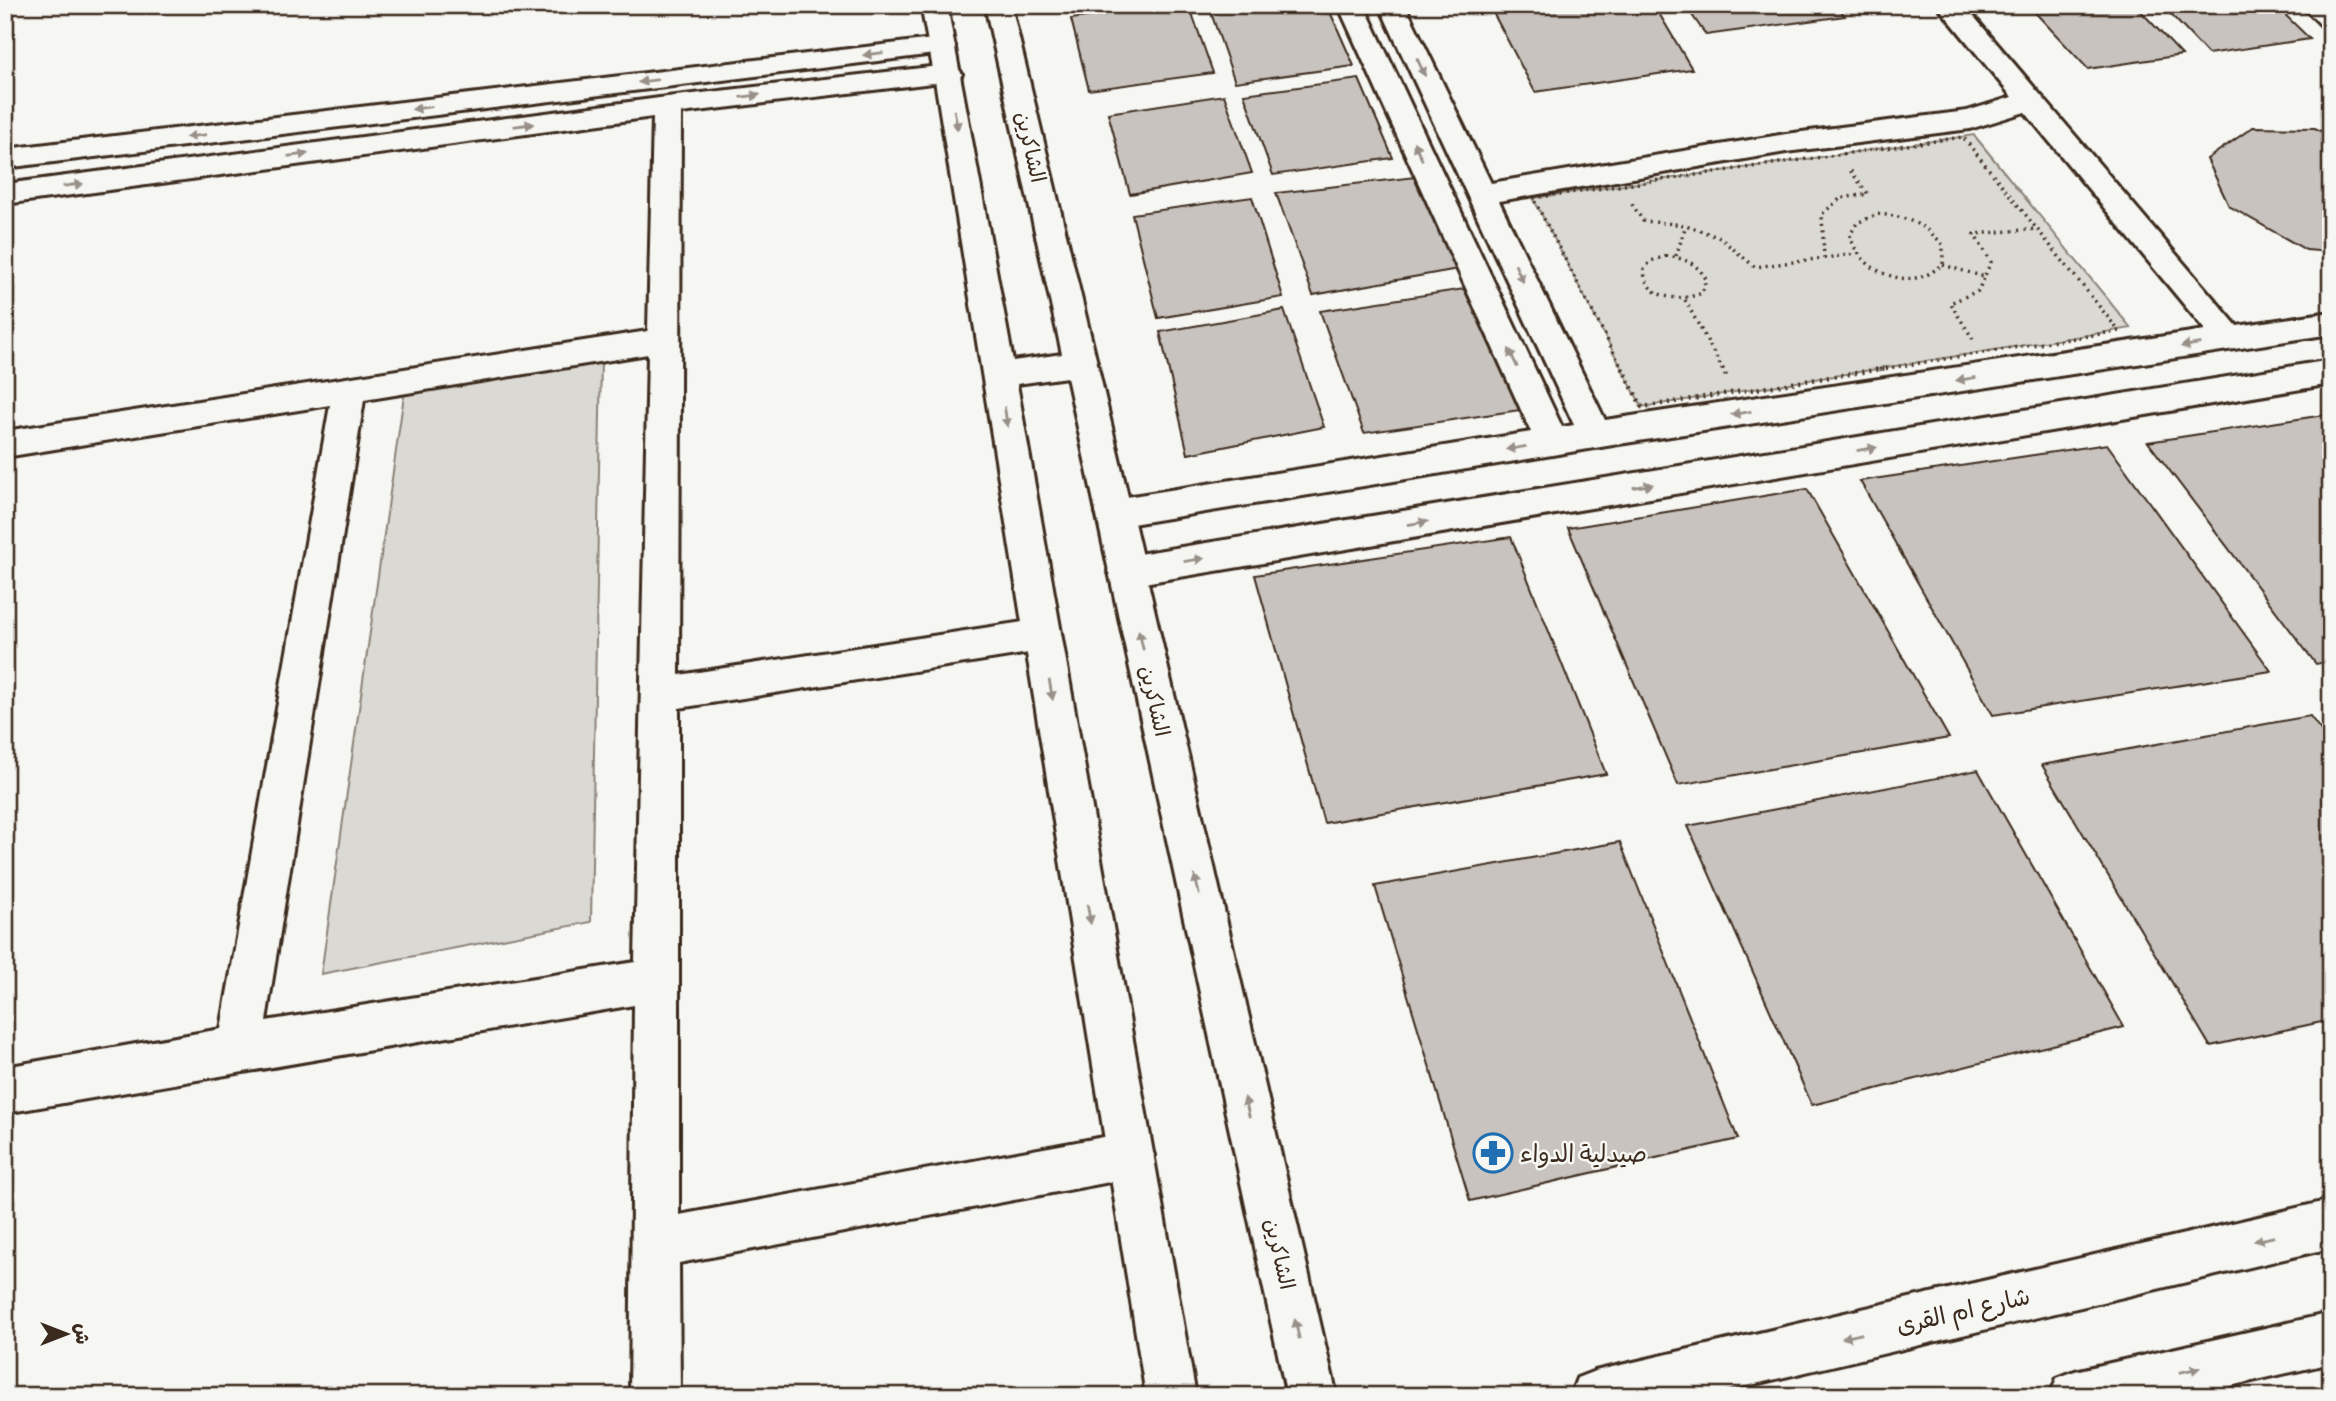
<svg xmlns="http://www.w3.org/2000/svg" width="2336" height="1401" viewBox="0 0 2336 1401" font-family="'Patrick Hand','Playpen Sans Arabic',sans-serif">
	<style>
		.green { fill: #dad9d3; stroke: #8a8278; stroke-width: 2 }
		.building { fill: #c8c3be; stroke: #3b2a1e; stroke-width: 2 }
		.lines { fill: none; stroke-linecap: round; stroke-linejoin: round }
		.minor-casing { stroke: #3b2a1e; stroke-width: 6 }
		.tertiary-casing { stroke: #3b2a1e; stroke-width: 6 }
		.secondary-casing { stroke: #3b2a1e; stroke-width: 6 }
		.path-far1 { stroke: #3b2a1e; stroke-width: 3.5; stroke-dasharray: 2 4.5; stroke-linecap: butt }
		.path { stroke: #3b2a1e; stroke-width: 4.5; stroke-dasharray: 2 5; stroke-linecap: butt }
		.minor { fill: #f6f6f2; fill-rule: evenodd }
		.tertiary { fill: #f6f6f2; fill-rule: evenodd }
		.secondary { fill: #f6f6f2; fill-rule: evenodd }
		.oneway { fill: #989088 }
		.labels { text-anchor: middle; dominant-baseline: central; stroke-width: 5; stroke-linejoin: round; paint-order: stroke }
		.street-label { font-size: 21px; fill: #3b2a1e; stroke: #f6f6f2 }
		.near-poi-label { font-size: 24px; fill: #3b2a1e; stroke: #f6f6f2; text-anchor: start }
		.near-street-label { font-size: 24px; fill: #3b2a1e; stroke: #f6f6f2 }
	</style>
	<rect width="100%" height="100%" fill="#f6f6f2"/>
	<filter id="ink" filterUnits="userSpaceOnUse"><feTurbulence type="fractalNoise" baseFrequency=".0143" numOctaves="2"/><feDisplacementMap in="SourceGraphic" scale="14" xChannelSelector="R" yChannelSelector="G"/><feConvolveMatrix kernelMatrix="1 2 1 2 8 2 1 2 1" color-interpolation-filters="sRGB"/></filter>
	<g filter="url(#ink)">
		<g class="green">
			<polygon points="1974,135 2131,328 1642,407 1533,198"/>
			<polygon points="601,358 591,922 321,974 405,388"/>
		</g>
		<g class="building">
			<polygon points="1173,5 1189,5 1213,73 1089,90 1071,19"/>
			<polygon points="1221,5 1327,5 1354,66 1235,82 1209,7"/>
			<polygon points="1489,5 1654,5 1692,69 1535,92"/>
			<polygon points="1685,5 1837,5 1845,16 1706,35"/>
			<polygon points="2028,5 2135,5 2182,55 2088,69"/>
			<polygon points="2162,5 2275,5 2310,39 2208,54"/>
			<polygon points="1359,79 1393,158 1273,175 1244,94"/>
			<polygon points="1224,95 1252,173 1130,194 1108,113"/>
			<polygon points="2253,127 2315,128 2331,136 2331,252 2306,250 2229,206 2207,159"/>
			<polygon points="1415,177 1458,269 1313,295 1276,193"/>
			<polygon points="1252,197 1283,297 1158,318 1132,214"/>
			<polygon points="1464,289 1520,410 1364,433 1320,311"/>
			<polygon points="1284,310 1324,427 1188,454 1160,332"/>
			<polygon points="2331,414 2331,661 2316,664 2148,442"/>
			<polygon points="2107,444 2271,671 1993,715 1860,481"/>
			<polygon points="1807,489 1949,738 1678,785 1568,528"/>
			<polygon points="1511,537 1606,774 1324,823 1255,575"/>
			<polygon points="2310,716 2331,744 2331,1020 2210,1046 2042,765"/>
			<polygon points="1978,770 2124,1027 1812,1105 1688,826"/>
			<polygon points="1620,842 1738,1139 1470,1201 1375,886"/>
		</g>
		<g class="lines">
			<g class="minor-casing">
				<g id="minor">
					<path d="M1338 5H1364L1562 427 1574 425 1379 5H1405L1491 183 1786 134 1967 111 2012 97 1937 5H1964L2237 326 2331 312V334L1619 444 1114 527 1102 523 1096 513 1102 503 1114 499 1531 432ZM2025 112 2205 330 1605 420 1499 201 1786 152 1970 129Z"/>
					<polygon points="2301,5 2330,5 2331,28 2322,26"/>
					<polygon points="941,38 951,40 955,46 951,52 5,168 5,149"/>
					<path d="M948 65 958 68 962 74 958 80 681 113 679 675 1042 619 1055 624 1061 635 1055 646 1042 651 679 708V1215L1131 1132 1147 1139 1154 1155 1147 1171 1131 1178 679 1263 680 1396H630L634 1005 5 1113V1067L221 1029 330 405 5 457V431L648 331 653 117 5 204V184L667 97ZM648 354 635 962 266 1021 364 400Z"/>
					<polygon points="2331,360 2331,384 1126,586 1113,581 1108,571 1113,561 1126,556"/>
				</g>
			</g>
			<g class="tertiary-casing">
				<polygon id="tertiary" points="921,5 947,5 1013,361 1062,354 985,5 1011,5 1097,363 1337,1396 1287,1396 1067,377 1017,384 1196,1396 1146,1396 934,74"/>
			</g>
			<g class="secondary-casing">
				<g id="secondary">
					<polygon points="2331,1200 2331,1248 1704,1396 1570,1396 1577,1378 1595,1371"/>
					<polygon points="2331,1313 2331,1363 2187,1396 2050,1396 2057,1378 2075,1371"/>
				</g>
			</g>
			<g class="path-far1">
				<polyline points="1632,204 1643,221 1686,225 1720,238 1755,267 1824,258 1822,214 1841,198 1868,194 1850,170"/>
				<path d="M1878 214C1905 216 1925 224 1943 245V265C1937 268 1930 274 1924 276 1893 286 1857 265 1850 235L1857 223Z"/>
				<path d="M1666 256C1684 258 1697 263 1706 279L1702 293C1680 302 1644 300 1644 269L1651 261Z"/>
				<polyline points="1676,256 1686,225"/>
				<polyline points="1824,258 1855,254"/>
				<polyline points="1943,265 1985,277"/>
				<polyline points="1685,300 1723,370"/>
				<polyline points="1973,339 1950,303 1978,291 1991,262 1974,234 2036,229"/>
				<polyline points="1623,370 1533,198 1963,137 2119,331 1876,370"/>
			</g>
			<g class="path">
				<polyline points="1622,368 1642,407 1887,368"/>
				<polyline points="1722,368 1726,376"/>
			</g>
			<use href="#minor" class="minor"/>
			<use href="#tertiary" class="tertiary"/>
			<use href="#secondary" class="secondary"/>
		</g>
		<defs><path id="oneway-solid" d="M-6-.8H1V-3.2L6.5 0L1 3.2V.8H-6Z" transform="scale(1.75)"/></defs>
		<g class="oneway">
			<use href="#oneway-solid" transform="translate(873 54) rotate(173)"/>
			<use href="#oneway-solid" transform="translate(1421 67) rotate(65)"/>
			<use href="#oneway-solid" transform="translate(648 81) rotate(173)"/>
			<use href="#oneway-solid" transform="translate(750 96) rotate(-7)"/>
			<use href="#oneway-solid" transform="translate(422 108) rotate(173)"/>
			<use href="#oneway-solid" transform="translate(956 120) rotate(80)"/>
			<use href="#oneway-solid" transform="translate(524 125) rotate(-8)"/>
			<use href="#oneway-solid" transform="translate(196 136) rotate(173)"/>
			<use href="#oneway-solid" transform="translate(1418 151) rotate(-115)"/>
			<use href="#oneway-solid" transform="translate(298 155) rotate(-8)"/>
			<use href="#oneway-solid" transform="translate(73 185) rotate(-8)"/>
			<use href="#oneway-solid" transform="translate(1519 273) rotate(65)"/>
			<use href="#oneway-solid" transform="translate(2191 345) rotate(171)"/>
			<use href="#oneway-solid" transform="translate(1513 358) rotate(-115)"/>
			<use href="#oneway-solid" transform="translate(1966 379) rotate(171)"/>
			<use href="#oneway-solid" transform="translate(1741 413) rotate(171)"/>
			<use href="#oneway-solid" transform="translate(1006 417) rotate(81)"/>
			<use href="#oneway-solid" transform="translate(1516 448) rotate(171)"/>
			<use href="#oneway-solid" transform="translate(1867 449) rotate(-9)"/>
			<use href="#oneway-solid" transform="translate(1643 486) rotate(-9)"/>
			<use href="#oneway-solid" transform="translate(1418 523) rotate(-9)"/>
			<use href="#oneway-solid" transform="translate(1194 560) rotate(-9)"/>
			<use href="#oneway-solid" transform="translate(1141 640) rotate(-103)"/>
			<use href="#oneway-solid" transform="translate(1051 690) rotate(80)"/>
			<use href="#oneway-solid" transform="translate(1197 885) rotate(-103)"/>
			<use href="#oneway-solid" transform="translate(1089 914) rotate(80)"/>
			<use href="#oneway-solid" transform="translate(1247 1107) rotate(-103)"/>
			<use href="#oneway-solid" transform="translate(2264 1239) rotate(167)"/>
			<use href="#oneway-solid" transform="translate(1297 1329) rotate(-103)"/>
			<use href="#oneway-solid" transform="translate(1852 1336) rotate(167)"/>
			<use href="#oneway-solid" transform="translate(2190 1370) rotate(-13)"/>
		</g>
	</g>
	<defs>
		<g id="pharmacy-ring" transform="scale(2.0125)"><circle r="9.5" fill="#f6f6f2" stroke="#1f6fb2" stroke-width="1.5"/><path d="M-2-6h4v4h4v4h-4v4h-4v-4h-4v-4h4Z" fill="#1f6fb2"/></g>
	</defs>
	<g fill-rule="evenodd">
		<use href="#pharmacy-ring" x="1493" y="1153"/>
	</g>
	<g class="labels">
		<g class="street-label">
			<text transform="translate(1031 147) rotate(77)">الشاكرين</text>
			<text transform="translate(1155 701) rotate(77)">الشاكرين</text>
			<text transform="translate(1280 1254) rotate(77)">الشاكرين</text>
		</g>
		<g class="near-poi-label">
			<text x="1520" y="1153">صيدلية الدواء</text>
		</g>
		<g class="near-street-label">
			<text transform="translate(1963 1310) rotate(-13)">شارع ام القرى</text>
		</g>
	</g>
	<rect width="2336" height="1401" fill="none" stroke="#f6f6f2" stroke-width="28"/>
	<rect x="14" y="14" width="2308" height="1373" fill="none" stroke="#3b2a1e" stroke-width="2.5" filter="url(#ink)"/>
	<g transform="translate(66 1334) rotate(90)" stroke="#f6f6f2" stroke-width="5" paint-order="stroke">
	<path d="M0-5L12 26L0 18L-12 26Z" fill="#3b2a1e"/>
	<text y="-10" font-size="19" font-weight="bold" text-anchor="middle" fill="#3b2a1e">ش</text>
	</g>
</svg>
